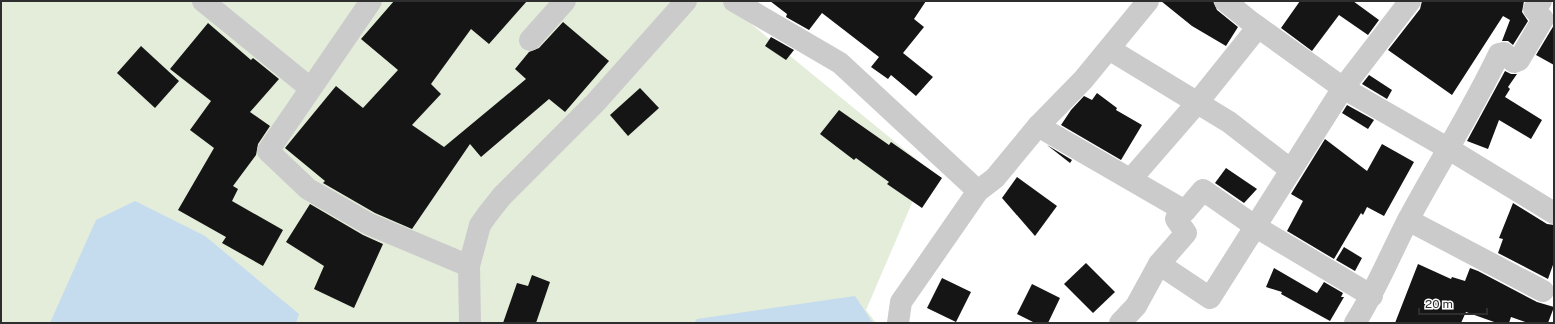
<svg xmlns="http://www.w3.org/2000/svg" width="1555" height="324" viewBox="0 0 1555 324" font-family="'Public Sans',sans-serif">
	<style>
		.green { fill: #e3edda }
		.water { fill: #c5dbee }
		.building { fill: #151515 }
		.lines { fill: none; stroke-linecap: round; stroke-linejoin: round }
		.street { stroke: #cbcbcb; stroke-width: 22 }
	</style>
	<rect width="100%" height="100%" fill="#fff"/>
	<polygon class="green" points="1,1 723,1 927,168 866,310 876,323 1,323"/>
	<g class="water">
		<polygon points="135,201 205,236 299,314 296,323 50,323 96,220"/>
		<polygon points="855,296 873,323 694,323 697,319"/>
	</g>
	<g class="building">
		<polygon points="394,1 527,1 489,44 471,29 431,84 441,94 412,125 444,147 526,79 515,69 529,52 539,48 563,22 609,61 565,112 549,99 481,157 470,144 412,229 375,213 323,183 325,181 285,148 336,86 363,108 398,70 361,39"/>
		<polygon points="770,1 926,1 914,19 924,27 903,53 933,77 916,96 891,75 888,79 871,67 879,57 822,13 809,30 786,17 787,14"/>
		<polygon points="1161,1 1213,1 1217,10 1238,27 1226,46 1192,26"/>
		<polygon points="1300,1 1353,1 1379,20 1368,35 1339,15 1312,51 1281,28"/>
		<polygon points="1422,1 1524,1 1522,12 1528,21 1513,45 1508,41 1502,41 1510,20 1503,16 1452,95 1388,50 1420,9"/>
		<polygon points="208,23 251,60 253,58 279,79 250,112 270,126 258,144 256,155 233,186 238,189 232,201 283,230 263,266 222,243 226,237 178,210 214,148 190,130 211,101 170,69"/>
		<polygon points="1554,25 1554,65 1536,55"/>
		<polygon points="771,37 794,50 786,60 765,46"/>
		<polygon points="141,46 179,81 155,108 117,73"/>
		<polygon points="1505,71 1511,74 1517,74 1508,87 1510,89 1505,97 1542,120 1531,139 1499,120 1488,149 1467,141"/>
		<polygon points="1369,75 1392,90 1387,99 1362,84"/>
		<polygon points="640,88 659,108 628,136 610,115"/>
		<polygon points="1097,93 1117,108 1116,110 1142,125 1121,160 1061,125 1071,110 1084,96 1092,100"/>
		<polygon points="1347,105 1374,120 1368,129 1342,113"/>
		<polygon points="839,110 889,145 891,142 942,178 922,208 887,184 889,182 856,158 854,160 820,134"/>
		<polygon points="1325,139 1367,171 1382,144 1414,162 1384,216 1367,207 1363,215 1361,213 1334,259 1287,231 1303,201 1291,194"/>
		<polygon points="1047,145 1072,160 1070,163"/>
		<polygon points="1226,168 1257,189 1244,203 1215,183"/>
		<polygon points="1017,177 1057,206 1035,236 1002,198"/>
		<polygon points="1513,203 1547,224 1554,225 1554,262 1548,279 1498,253 1503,239 1499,238"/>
		<polygon points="310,204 363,235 383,244 354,308 314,289 324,266 286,242"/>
		<polygon points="1344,247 1362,258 1355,271 1336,260"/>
		<polygon points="1086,263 1115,292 1093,313 1064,284"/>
		<polygon points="1418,264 1451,279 1452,277 1465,281 1470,268 1478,271 1537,302 1554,307 1548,323 1528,323 1511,317 1509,323 1497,323 1466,312 1461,323 1395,323"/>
		<polygon points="1274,268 1317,293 1324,282 1343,293 1341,297 1344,297 1330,321 1281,294 1282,292 1266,287"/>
		<polygon points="532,275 550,282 536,323 503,323 517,283 528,286"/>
		<polygon points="942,278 971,292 956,322 927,308"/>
		<polygon points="1032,284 1060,298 1048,323 1035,323 1017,314"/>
	</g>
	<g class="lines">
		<g class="street">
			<polyline points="203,1 310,88"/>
			<polyline points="371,1 268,151 308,189 369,224 469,266"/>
			<polyline points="734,1 840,63 978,191 901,302 898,323"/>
			<polyline points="1225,1 1251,22 1343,88 1449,149 1554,213"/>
			<polyline points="530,40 565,1"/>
			<polyline points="1109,49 1229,122 1291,170"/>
			<polyline points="1038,126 1185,211 1203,190 1256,227 1372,296"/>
			<polyline points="1131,179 1197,103 1258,27"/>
			<polyline points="978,191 995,178 1038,126 1083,80 1148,1"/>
			<polyline points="1408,220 1543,291"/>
			<polyline points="1159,264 1186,233 1176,219 1185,211"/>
			<polyline points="470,323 469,266 480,225 487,215 502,196 596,102 686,1"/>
			<polyline points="1120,323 1136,306 1159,264 1210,298 1343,88 1410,1"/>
			<path d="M1355 323C1376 290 1390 255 1408 220 1438 164 1472 111 1499 54L1504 53 1514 62 1519 60 1543 19 1534 9 1541 1"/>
		</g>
	</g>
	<rect width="1555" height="324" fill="none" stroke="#2e2e2e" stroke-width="4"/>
	<path d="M1419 308v6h68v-6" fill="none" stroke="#2e2e2e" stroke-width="2"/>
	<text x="1425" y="308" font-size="12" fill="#2e2e2e" stroke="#ffffff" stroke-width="3" paint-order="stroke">20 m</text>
</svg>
